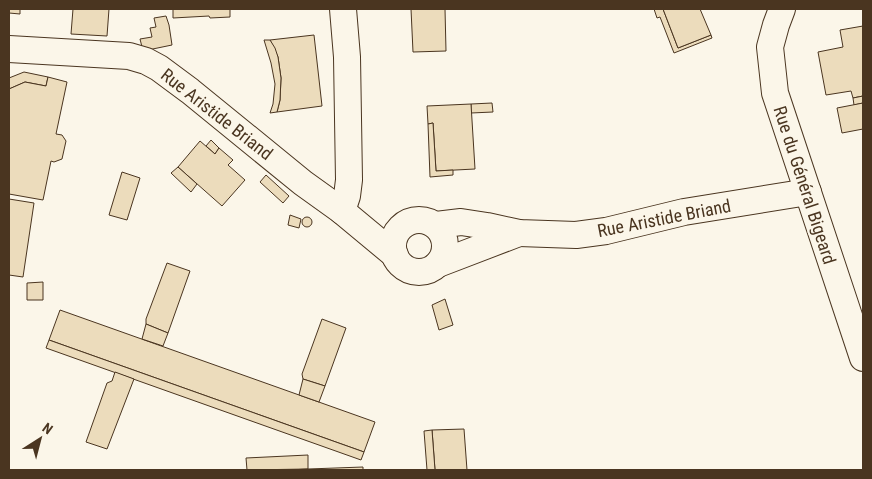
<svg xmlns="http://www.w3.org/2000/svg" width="872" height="479" viewBox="0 0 872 479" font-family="'Roboto Condensed',sans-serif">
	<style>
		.building { fill: #ecdcbc; stroke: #4a3520 }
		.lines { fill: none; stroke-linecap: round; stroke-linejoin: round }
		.street-casing { stroke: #4a3520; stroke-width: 28 }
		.street { stroke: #fbf6e9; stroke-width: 26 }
		.labels { text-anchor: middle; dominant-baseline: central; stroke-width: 4; stroke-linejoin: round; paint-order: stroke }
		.street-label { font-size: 18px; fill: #4a3520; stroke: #fbf6e9 }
	</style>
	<rect width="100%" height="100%" fill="#fbf6e9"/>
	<g class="building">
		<polygon points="9,9 20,9 20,14 9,13"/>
		<polygon points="73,9 109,9 107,36 71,34"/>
		<polygon points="173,9 230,9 230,17 210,18 209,16 173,18"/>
		<polygon points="411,9 445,9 446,51 413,52"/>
		<polygon points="654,9 663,9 678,48 711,35 712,38 674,53 660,17 657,18"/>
		<polygon points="663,9 700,9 711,35 678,48"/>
		<polygon points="166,16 169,25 172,45 143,51 140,39 152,37 150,28 156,27 154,18"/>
		<polygon points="863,26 863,96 853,98 851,91 826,95 818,52 843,47 840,30"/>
		<polygon points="314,35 322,106 277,112 280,100 281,78 278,57 270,40"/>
		<polygon points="264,40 270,40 275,48 278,57 281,78 280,100 277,112 270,113 273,104 275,84 271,63"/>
		<polygon points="24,72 48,77 46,86 25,82 9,89 9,78"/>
		<polygon points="48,77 67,82 56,134 62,135 66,141 62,159 54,162 51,161 43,200 9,194 9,89 25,82 46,86"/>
		<polygon points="863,96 863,103 854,105 853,98"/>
		<polygon points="492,103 493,112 471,113 471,104"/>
		<polygon points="863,103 863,129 842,133 837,108"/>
		<polygon points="471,104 475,169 436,171 433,123 428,124 427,106"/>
		<polygon points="433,123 436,171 453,170 453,175 430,177 428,124"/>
		<polygon points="211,140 219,148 215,154 206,146"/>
		<polygon points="200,141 215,154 219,148 233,160 228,165 245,180 222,206 178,167"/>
		<polygon points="178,167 197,184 191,192 171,173"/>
		<polygon points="122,172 140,178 127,220 109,215"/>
		<polygon points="266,175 289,196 283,203 260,182"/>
		<polygon points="9,199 34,203 23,277 9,275"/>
		<polygon points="290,215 301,219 299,228 288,225"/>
		<circle cx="307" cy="222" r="5"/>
		<polygon points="167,263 190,271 168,333 146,324 146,319"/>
		<polygon points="43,282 43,300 27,300 27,283"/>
		<polygon points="445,299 453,325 439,330 432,305"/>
		<polygon points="60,310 375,422 364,452 49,340"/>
		<polygon points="322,319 346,328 325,386 303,379 302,374"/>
		<polygon points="146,324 168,333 163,346 142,339"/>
		<polygon points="49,340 364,452 361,460 46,348"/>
		<polygon points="115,372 134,379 107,449 86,442 107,383 112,381"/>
		<polygon points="303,379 325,386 319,402 299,395"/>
		<polygon points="464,429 467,470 435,470 432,430"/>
		<polygon points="432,430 435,470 427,470 424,431"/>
		<polygon points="308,455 308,469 247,470 246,458"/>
		<polygon points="363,467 363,470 289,470 308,469"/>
	</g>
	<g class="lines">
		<g class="street-casing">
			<g id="street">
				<polyline points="782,9 776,25 770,47 775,93 863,358"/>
				<polyline points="9,49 129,56 146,61 159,68 190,91 303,183 342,211 395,255"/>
				<polyline points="342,211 347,196 349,180 347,57 343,9"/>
				<circle cx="419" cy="246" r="26"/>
				<polyline points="436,225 461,222 487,226 519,233 576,235 606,231 684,212 808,192"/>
				<polyline points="438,264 519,233"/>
			</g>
		</g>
		<use href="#street" class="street"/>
	</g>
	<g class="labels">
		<g class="street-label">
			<text transform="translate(217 114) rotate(38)">Rue Aristide Briand</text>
			<text transform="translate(805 185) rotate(72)">Rue du Général Bigeard</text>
			<text transform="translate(664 218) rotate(-11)">Rue Aristide Briand</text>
		</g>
	</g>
	<rect width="872" height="479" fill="none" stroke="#4a3520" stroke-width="20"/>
	<g transform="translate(40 439) rotate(36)" stroke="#fbf6e9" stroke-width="4" paint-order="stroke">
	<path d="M0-4L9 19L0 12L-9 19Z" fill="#4a3520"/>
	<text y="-8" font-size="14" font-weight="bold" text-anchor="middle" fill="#4a3520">N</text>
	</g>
</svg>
